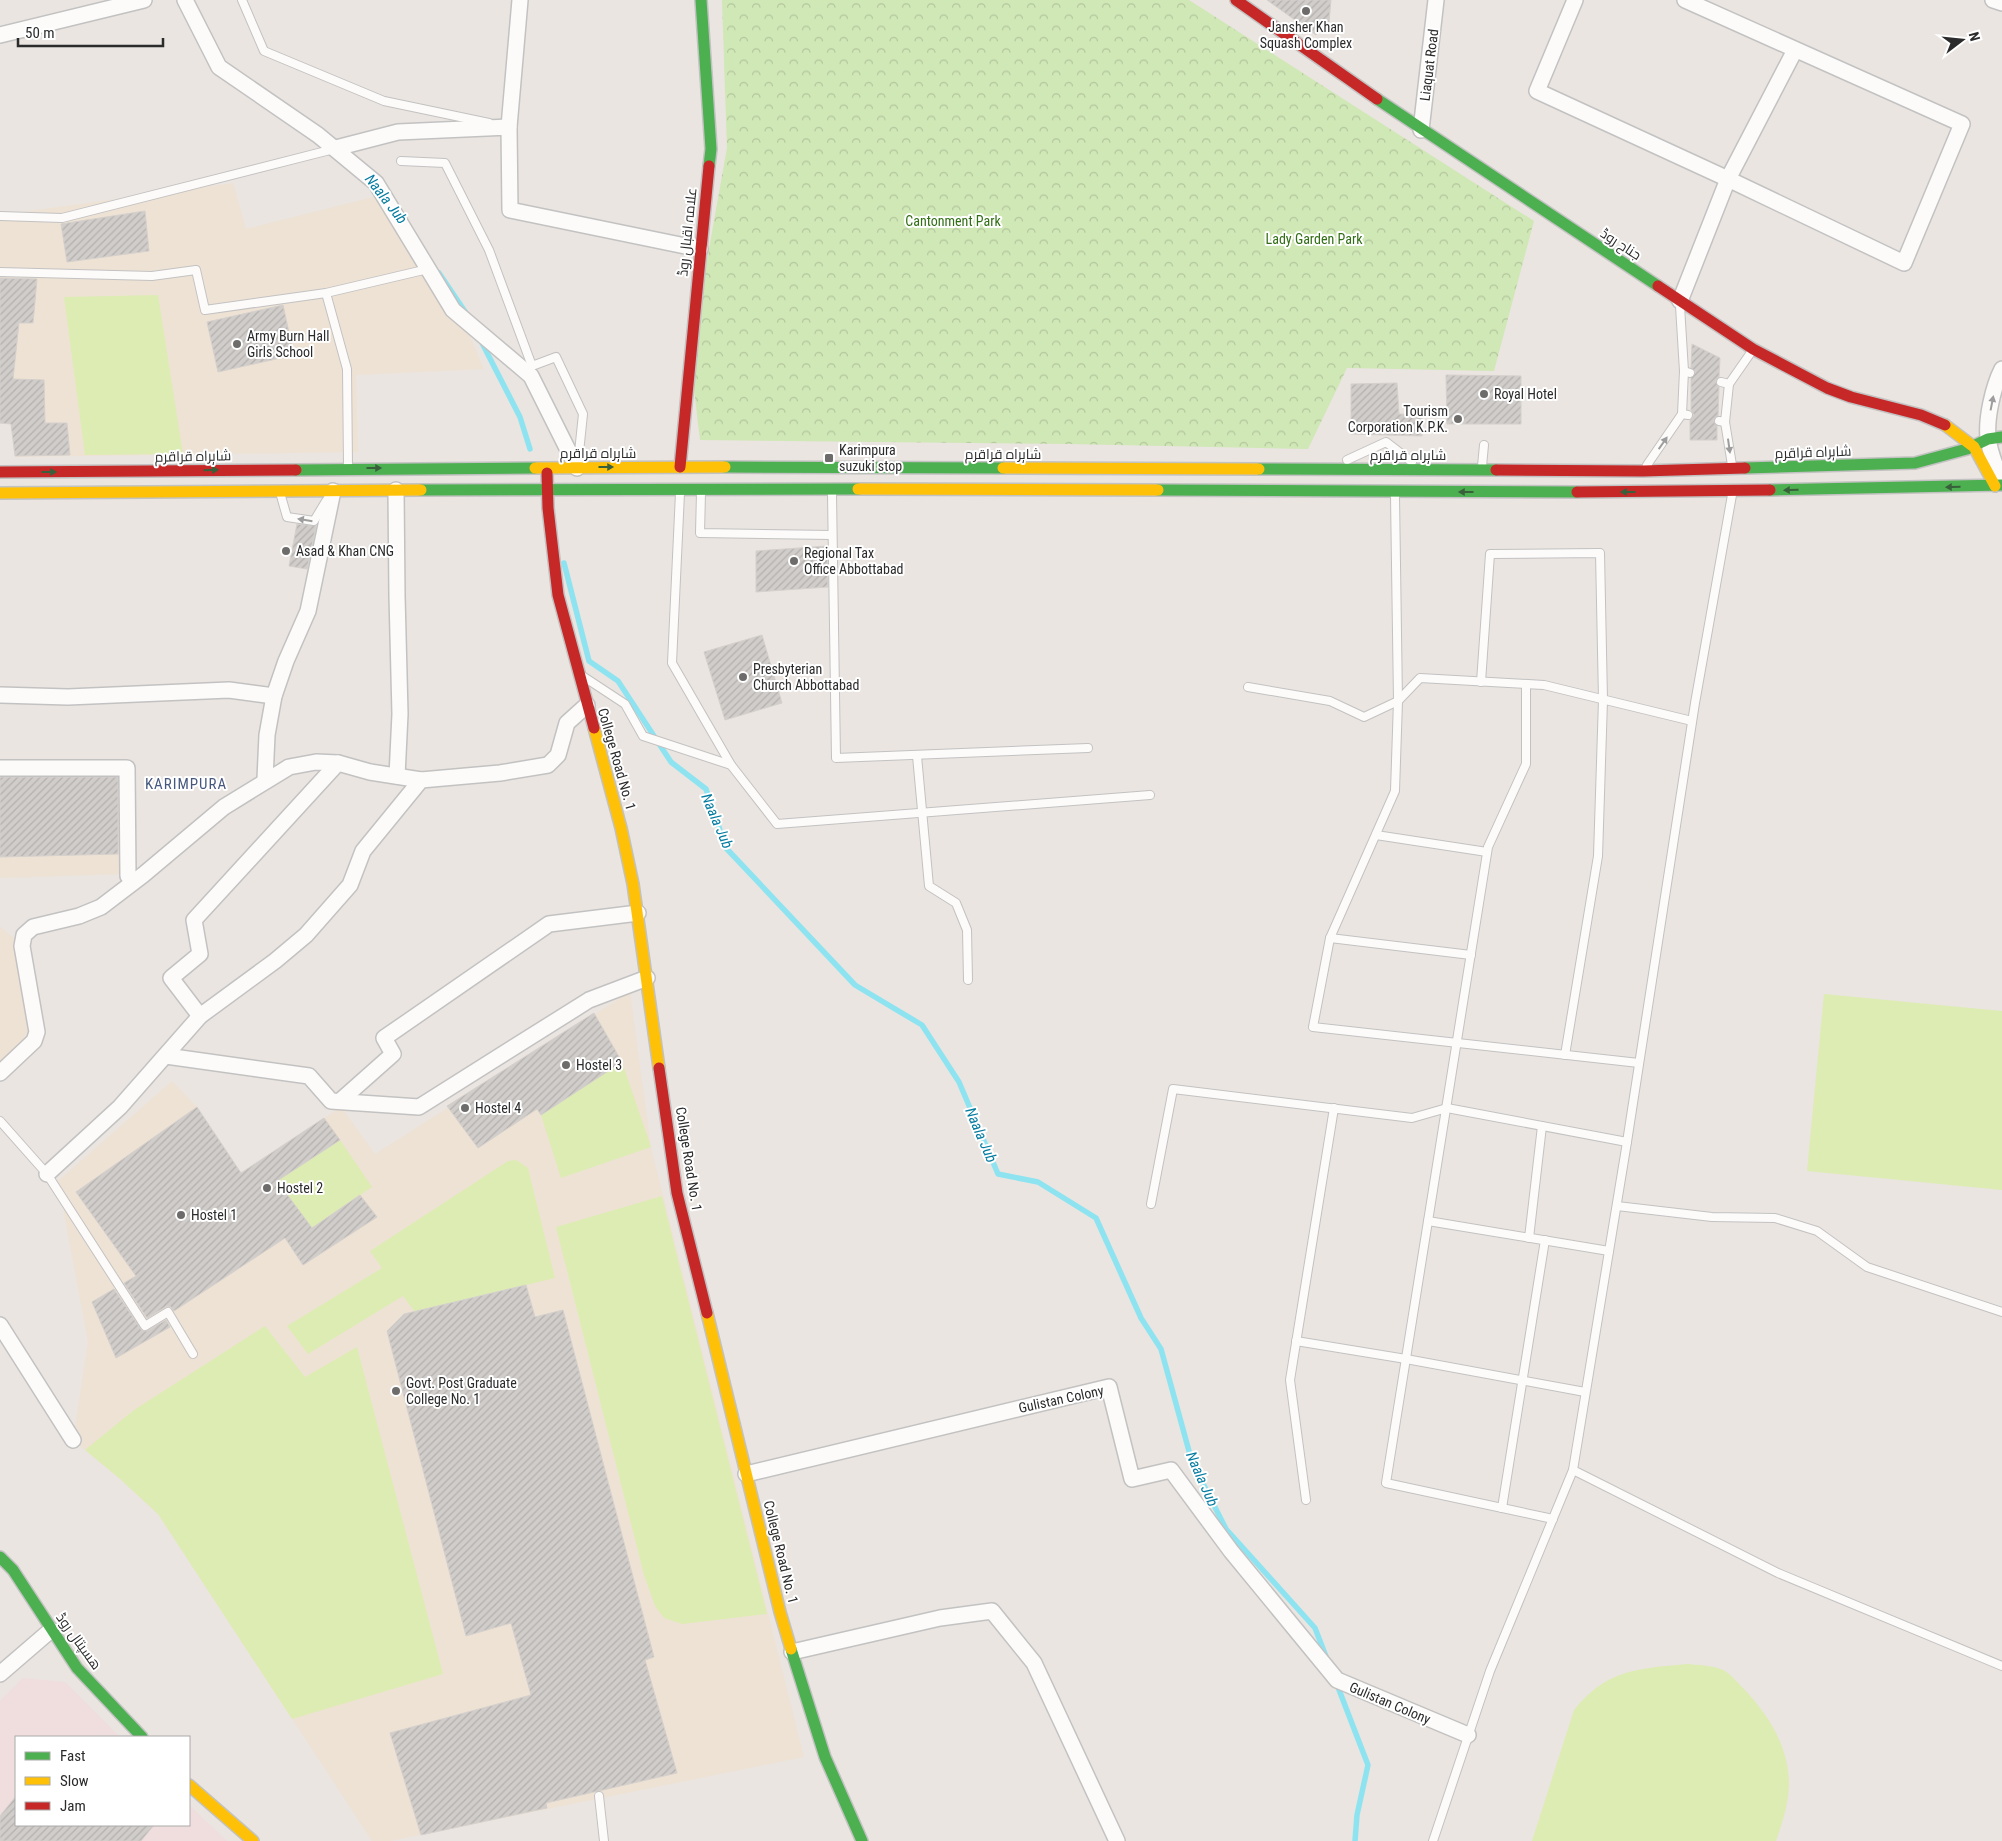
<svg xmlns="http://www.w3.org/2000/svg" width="2002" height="1841" viewBox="0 0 2002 1841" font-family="'Roboto Condensed',Cairo,sans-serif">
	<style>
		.education { fill: #eee2d4 }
		.medical { fill: #f0dede }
		.park { fill: url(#park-crowns) }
		.pitch { fill: #ddecb3 }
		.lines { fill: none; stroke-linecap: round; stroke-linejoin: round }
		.stream { stroke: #8ee3f1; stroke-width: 5.5 }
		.building { fill: url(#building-hatch); stroke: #d5d0cc }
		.lane-casing { stroke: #c3c2c2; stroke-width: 10 }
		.street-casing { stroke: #c3c2c2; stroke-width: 18 }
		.fast-casing { stroke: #c3c2c2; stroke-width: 14 }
		.slow-casing { stroke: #c3c2c2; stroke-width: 14 }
		.jam-casing { stroke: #c3c2c2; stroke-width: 14 }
		.lane { stroke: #fcfbfa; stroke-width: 8 }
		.street { stroke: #fcfbfa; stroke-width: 15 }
		.fast { stroke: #4caf50; stroke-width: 11 }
		.slow { stroke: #ffc107; stroke-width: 11 }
		.jam { stroke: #c62828; stroke-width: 11 }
		.oneway { fill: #9e9d9d }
		.oneway2 { fill: #38603a }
		.poi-dot { fill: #6e6c6a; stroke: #fff; stroke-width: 2 }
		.labels { text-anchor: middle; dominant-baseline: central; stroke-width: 4; stroke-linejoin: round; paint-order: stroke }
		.poi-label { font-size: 14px; fill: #2b2b2b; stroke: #fff; text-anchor: start }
		.street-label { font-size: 14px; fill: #2b2b2b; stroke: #fff }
		.park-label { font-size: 14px; fill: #316e14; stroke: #fff }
		.water-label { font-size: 15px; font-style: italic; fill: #047ba0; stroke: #fff }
		.neighbourhood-label { font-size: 15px; letter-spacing: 1px; fill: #47587f; stroke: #fff }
	</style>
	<defs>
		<pattern id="park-crowns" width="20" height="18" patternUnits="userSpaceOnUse" patternTransform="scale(1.25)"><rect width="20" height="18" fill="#d0e7b6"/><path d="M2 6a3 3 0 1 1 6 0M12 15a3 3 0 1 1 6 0" fill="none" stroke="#b3c69d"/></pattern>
		<pattern id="building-hatch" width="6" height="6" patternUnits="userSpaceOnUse" patternTransform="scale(1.25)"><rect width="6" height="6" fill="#d0cdca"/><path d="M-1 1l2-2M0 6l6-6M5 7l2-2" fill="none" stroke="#b3b0ae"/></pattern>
	</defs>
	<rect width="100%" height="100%" fill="#eae5e0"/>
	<g class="education">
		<polygon points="233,183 246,229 378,196 463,320 484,369 356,375 358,452 15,457 11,424 0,423 0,215"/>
		<polygon points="125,773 123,874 0,878 0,774"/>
		<polygon points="0,927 15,939 27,1008 28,1031 17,1051 0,1066"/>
		<polygon points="630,992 651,1147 804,1757 390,1841 372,1841 158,1514 119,1478 73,1440 88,1342 58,1181 172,1081 197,1107 241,1173 341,1107 375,1154"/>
	</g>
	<polygon class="medical" points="23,1678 65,1682 120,1737 16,1737 16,1825 189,1825 189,1805 227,1841 0,1841 0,1701"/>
	<polygon class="park" points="722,0 1189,0 1534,221 1494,371 1347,368 1308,449 1068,444 700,440 690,355 727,148"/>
	<g class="pitch">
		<polygon points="158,295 183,454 85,455 64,297"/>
		<polygon points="1824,994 2002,1011 2002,1190 1807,1171"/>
		<polygon points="622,1062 651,1147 561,1178 541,1115"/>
		<polygon points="340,1140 372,1187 312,1228 277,1181"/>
		<polygon points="516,1160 528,1168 555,1278 415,1312 403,1296 308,1354 287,1326 382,1268 370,1251 508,1161"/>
		<polygon points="662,1196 767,1614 682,1624 664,1618 655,1606 644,1575 556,1227"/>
		<polygon points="265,1326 305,1377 357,1347 443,1674 292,1719 158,1514 119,1478 85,1450 134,1410"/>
		<path d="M1686 1664C1698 1665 1711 1665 1723 1670 1730 1673 1737 1682 1743 1688 1768 1714 1788 1745 1789 1782 1789 1802 1783 1821 1776 1841H1532L1574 1710C1607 1669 1637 1669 1686 1664Z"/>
	</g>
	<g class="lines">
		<g class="stream">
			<polyline points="439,273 466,313"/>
			<polyline points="480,339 520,417 530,449"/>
			<polyline points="564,563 589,661 618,681 671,762 706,789 726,848 855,985 922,1025 959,1082 998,1174 1038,1182 1096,1218 1141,1318 1161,1349 1192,1462 1226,1529 1315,1628 1327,1659"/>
			<polyline points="1336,1682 1368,1765 1357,1815 1355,1841"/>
		</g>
	</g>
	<g class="building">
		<polygon points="1267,0 1331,0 1329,22 1316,35"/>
		<polygon points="145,211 149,251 67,262 61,224"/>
		<polygon points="0,278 37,279 33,323 19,323 13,379 44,380 45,423 67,423 70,455 15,456 11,424 0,423"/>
		<polygon points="283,305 294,355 218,372 207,322"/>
		<polygon points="1692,344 1720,358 1719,377 1715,381 1719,387 1718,416 1713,421 1717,426 1717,440 1690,440 1690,420 1694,415 1691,410 1691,378 1696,372 1691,368"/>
		<polygon points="1446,375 1521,376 1521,424 1447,424"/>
		<polygon points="1397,383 1399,414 1422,415 1422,436 1351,434 1351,384"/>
		<polygon points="297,524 316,526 307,569 289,566"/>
		<polygon points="827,546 828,587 756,592 756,551"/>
		<polygon points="762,635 782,703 725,720 704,652"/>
		<polygon points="0,777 118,777 118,854 0,857"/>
		<polygon points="594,1013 622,1062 541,1115 537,1109 478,1148 447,1106"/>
		<polygon points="197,1107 241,1173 324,1118 340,1140 277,1181 312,1228 360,1195 377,1217 303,1265 285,1238 174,1311 171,1307 167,1306 147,1318 124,1283 136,1276 76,1192"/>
		<polygon points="526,1285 535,1317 563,1310 654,1657 645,1660 677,1773 546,1803 547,1808 421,1835 390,1733 531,1695 511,1623 466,1636 387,1331 404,1314"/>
		<polygon points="114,1289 142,1331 147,1331 166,1320 170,1327 116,1358 92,1302"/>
		<polygon points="16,1796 16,1825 154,1825 141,1841 0,1841 0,1816"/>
	</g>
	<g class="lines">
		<g class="lane-casing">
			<g id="lane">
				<polyline points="242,0 264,51 384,101 489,123"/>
				<polyline points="401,161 445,163 489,250 532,366 556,357 583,414 578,462"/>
				<polyline points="0,216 62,218 334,149"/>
				<polyline points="0,272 152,276 196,270 205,310 326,293 428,269"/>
				<polyline points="326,293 347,369 348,466"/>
				<polyline points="1680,306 1684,371"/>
				<polyline points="1729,384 1752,351"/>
				<polyline points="1688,415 1682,414 1684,371 1690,373"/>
				<polyline points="1719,421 1725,422 1729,384 1721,382"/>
				<polyline points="1725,422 1732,465"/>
				<polyline points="1347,460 1386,442 1412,462"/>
				<polyline points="1647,465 1682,414"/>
				<polyline points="1482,466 1484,445"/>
				<polyline points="680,493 672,663 731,765"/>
				<polyline points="701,493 700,533 832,535"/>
				<polyline points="832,494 836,758 1088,748"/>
				<polyline points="1732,495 1695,703 1627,1142 1573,1470 1778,1573 2002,1666"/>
				<polyline points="281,496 287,517 314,521 326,501"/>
				<polyline points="1395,496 1398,701 1395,791 1330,938 1313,1027 1639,1063"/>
				<polyline points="584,677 625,704 643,736 731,765 777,824 1150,795"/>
				<polyline points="1481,682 1490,554 1600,553 1603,700 1598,856 1565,1055"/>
				<polyline points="1526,684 1526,764 1488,847 1386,1483 1553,1519"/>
				<polyline points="1248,687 1330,701 1364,717 1398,701 1420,678 1544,685 1692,721"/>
				<polyline points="917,756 929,886 956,903 967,930 968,980"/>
				<polyline points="1376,835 1487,852"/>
				<polyline points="1330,938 1471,955"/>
				<polyline points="0,1121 47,1174 145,1326 168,1312 193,1354"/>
				<polyline points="1151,1204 1173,1089 1412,1118 1447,1108 1627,1142"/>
				<polyline points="1617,1206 1712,1217 1775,1218 1817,1231 1867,1267 2002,1312"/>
				<polyline points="1428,1221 1609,1251"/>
				<polyline points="1529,1238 1542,1126"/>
				<polyline points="1296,1341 1406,1359 1585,1392"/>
				<polyline points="1306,1500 1290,1380 1334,1108"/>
				<polyline points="1502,1508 1545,1240"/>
				<polyline points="599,1796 604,1841"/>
				<polyline points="1433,1841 1490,1671 1573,1470"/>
			</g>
		</g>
		<g class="street-casing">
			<g id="street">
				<polyline points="185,0 219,67 318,135 376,183 453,310 531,376 577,468"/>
				<polyline points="1575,0 1537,91 1728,179 1904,263 1962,124 1685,0"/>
				<polyline points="1993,0 2002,3"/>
				<polyline points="0,35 144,0"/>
				<polyline points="509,127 520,0"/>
				<polyline points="1421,130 1436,0"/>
				<polyline points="336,148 398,132 509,127 510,210 700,249"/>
				<polyline points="1680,301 1728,179 1795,50"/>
				<path d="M2002 369C1993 387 1986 418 1988 438 1990 452 1996 468 2002 480"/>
				<polyline points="396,490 397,596 400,714 397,776"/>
				<polyline points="0,695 68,697 229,690 274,696"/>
				<polyline points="0,768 127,768 128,876 134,881"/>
				<polyline points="265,779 267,735 274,696 286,661 308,611 333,491"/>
				<polyline points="200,1016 171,978 200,954 194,920 338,763"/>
				<polyline points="166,1056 309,1076 331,1101 419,1107 589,1000 647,978"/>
				<polyline points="0,1073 34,1041 37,1032 22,946 24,935 33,927 79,916 101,907 143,875 224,807 289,767 316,762 338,763 370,772 421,780"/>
				<polyline points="340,1101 393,1054 384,1038 549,924 638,913"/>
				<polyline points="47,1174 120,1107 200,1016 275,961 306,935 350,885 363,851 421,780 500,773 548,765 558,755 567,723 587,705"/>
				<polyline points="0,1325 73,1440"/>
				<polyline points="746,1474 1109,1387 1132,1479 1171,1470 1231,1551 1337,1680 1468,1735"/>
				<polyline points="792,1652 940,1618 992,1611 1034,1663 1117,1841"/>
				<polyline points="0,1674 51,1630"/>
			</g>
		</g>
		<g class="fast-casing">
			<g id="fast">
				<polyline points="701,0 711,149 709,166"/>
				<polyline points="1377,99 1658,286"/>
				<polyline points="725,467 1003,468"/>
				<polyline points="1745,468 1915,463 1967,449 1988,439 2002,437"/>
				<polyline points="1259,469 1496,470"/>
				<polyline points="296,470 535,468"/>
				<polyline points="421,490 858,489"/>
				<polyline points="1158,490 1577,492"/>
				<polyline points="1770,490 2002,485"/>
				<polyline points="0,1557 13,1570 77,1668 142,1737"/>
				<polyline points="791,1649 825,1757 862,1841"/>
			</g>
		</g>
		<g class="slow-casing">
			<g id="slow">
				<polyline points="1945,425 1974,447 1995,486"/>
				<polyline points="535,468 725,467"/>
				<polyline points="1003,468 1259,469"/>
				<polyline points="858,489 1158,490"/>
				<polyline points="0,493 421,490"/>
				<polyline points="594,728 621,828 633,884 659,1068"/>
				<polyline points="707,1313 780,1612 791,1649"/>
				<polyline points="189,1785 253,1841"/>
			</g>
		</g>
		<g class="jam-casing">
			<g id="jam">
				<polyline points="1236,0 1377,99"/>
				<polyline points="1658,286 1753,349 1827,388 1851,397 1921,415 1945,425"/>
				<polyline points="680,467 709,166"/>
				<polyline points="1496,470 1643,471 1745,468"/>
				<polyline points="0,472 296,470"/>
				<polyline points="547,473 548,508 558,595 594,728"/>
				<polyline points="1577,492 1770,490"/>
				<polyline points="659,1068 677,1193 707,1313"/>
			</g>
		</g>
		<use href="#lane" class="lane"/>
		<use href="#street" class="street"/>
		<use href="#fast" class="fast"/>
		<use href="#slow" class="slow"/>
		<use href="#jam" class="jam"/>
	</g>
	<defs><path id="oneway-solid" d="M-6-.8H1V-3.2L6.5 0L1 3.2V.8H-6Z" transform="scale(1.25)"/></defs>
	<g class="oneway">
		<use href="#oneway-solid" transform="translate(1992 403) rotate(-79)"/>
		<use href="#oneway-solid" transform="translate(1663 443) rotate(-55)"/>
		<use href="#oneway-solid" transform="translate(1729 446) rotate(82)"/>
		<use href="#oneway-solid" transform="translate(305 520) rotate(-171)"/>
	</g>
	<g class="oneway2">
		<use href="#oneway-solid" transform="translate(606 467)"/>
		<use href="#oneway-solid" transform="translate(374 468)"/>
		<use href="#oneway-solid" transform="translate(211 470) rotate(-1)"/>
		<use href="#oneway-solid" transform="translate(49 472)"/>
		<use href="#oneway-solid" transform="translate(1953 487) rotate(179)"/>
		<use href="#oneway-solid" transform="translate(1791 490) rotate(179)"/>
		<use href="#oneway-solid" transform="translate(1466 492) rotate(-180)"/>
		<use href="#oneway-solid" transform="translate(1628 492) rotate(-180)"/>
	</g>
	<g class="poi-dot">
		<circle cx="1306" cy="11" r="5"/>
		<circle cx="237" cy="344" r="5"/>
		<circle cx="1484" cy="394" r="5"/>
		<circle cx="1458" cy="419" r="5"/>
		<rect x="824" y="453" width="10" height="10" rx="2.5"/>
		<circle cx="286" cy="551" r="5"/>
		<circle cx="794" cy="561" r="5"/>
		<circle cx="743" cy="677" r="5"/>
		<circle cx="566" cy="1065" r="5"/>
		<circle cx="465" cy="1108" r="5"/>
		<circle cx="267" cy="1188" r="5"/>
		<circle cx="181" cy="1215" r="5"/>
		<circle cx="396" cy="1391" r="5"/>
	</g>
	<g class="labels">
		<g class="poi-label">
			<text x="1306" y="27" text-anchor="middle">Jansher Khan<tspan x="1306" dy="16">Squash Complex</tspan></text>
			<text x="247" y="336">Army Burn Hall<tspan x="247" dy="16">Girls School</tspan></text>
			<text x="1494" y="394">Royal Hotel</text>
			<text x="1448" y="411" text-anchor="end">Tourism<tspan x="1448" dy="16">Corporation K.P.K.</tspan></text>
			<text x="839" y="450">Karimpura<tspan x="839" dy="16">suzuki stop</tspan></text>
			<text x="296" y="551">Asad &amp; Khan CNG</text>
			<text x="804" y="553">Regional Tax<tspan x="804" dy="16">Office Abbottabad</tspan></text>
			<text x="753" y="669">Presbyterian<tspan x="753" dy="16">Church Abbottabad</tspan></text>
			<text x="576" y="1065">Hostel 3</text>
			<text x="475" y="1108">Hostel 4</text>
			<text x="277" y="1188">Hostel 2</text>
			<text x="191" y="1215">Hostel 1</text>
			<text x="406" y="1383">Govt. Post Graduate<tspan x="406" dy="16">College No. 1</tspan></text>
		</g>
		<g class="street-label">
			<text transform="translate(1429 65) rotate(-83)">Liaquat Road</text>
			<text transform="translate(687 232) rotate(-84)">علامہ اقبال روڈ</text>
			<text transform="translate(1621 244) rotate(33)">جناح روڈ</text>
			<text transform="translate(1813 452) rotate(-2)">شاہراہ قراقرم</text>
			<text x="598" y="453">شاہراہ قراقرم</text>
			<text x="1003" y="454">شاہراہ قراقرم</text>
			<text x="1408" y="455">شاہراہ قراقرم</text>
			<text transform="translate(193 456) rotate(-1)">شاہراہ قراقرم</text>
			<text transform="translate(617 759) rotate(74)">College Road No. 1</text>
			<text transform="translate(689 1159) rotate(81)">College Road No. 1</text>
			<text transform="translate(1061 1399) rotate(-12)">Gulistan Colony</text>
			<text transform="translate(781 1552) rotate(76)">College Road No. 1</text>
			<text transform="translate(79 1641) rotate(54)">ھسپتال روڈ</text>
			<text transform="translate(1390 1703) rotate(23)">Gulistan Colony</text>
		</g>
		<g class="park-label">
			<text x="953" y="221">Cantonment Park</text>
			<text x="1314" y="239">Lady Garden Park</text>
		</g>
		<g class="water-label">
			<text transform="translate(386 199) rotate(52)">Naala Jub</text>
			<text transform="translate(717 821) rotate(67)">Naala Jub</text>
			<text transform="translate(981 1135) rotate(67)">Naala Jub</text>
			<text transform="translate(1202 1479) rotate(66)">Naala Jub</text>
		</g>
		<g class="neighbourhood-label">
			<text x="186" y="784">KARIMPURA</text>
		</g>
	</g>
	<rect x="15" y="1736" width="175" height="90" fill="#ffffff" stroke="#aaaaaa"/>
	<rect x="25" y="1752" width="25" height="8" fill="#4caf50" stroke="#aaaaaa"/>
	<text x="60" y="1761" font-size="15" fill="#2b2b2b">Fast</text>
	<rect x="25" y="1777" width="25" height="8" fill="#ffc107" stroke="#aaaaaa"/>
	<text x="60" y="1786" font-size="15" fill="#2b2b2b">Slow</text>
	<rect x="25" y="1802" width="25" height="8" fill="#c62828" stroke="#aaaaaa"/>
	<text x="60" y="1811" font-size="15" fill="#2b2b2b">Jam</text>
	<g transform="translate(1962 40) rotate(74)" stroke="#ffffff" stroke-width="4" paint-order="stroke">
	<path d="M0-4L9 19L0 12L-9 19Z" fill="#2b2b2b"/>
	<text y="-8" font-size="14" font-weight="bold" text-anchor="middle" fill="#2b2b2b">N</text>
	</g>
	<path d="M18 38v8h145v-8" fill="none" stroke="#2b2b2b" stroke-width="2.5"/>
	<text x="25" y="38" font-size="15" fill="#2b2b2b" stroke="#ffffff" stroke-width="4" paint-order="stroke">50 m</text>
</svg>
